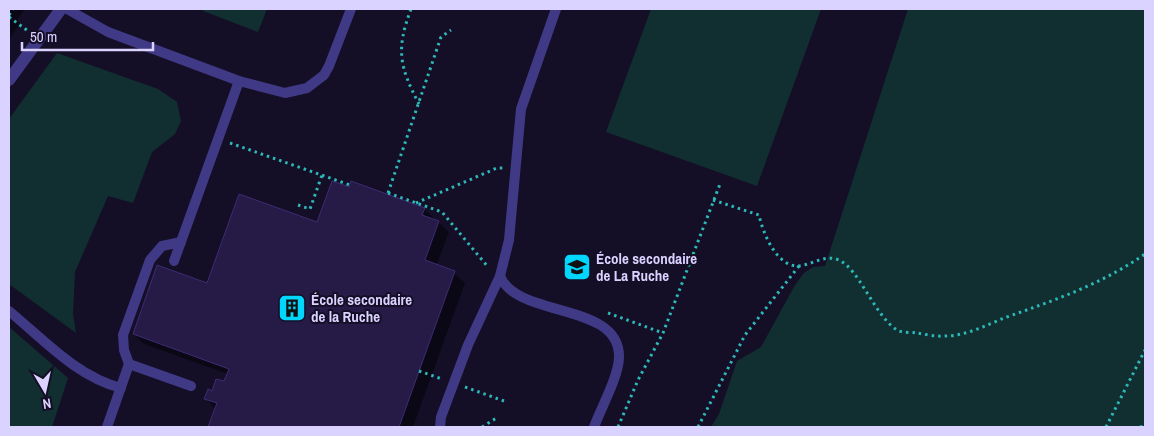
<svg xmlns="http://www.w3.org/2000/svg" width="1154" height="436" viewBox="0 0 1154 436" font-family="'Archivo Narrow',sans-serif">
	<style>
		.green { fill: #112f30 }
		.shadow { fill: #0007 }
		.building { fill: #261a47; stroke: #3e2c74 }
		.lines { fill: none; stroke-linecap: round; stroke-linejoin: round }
		.path { stroke: #2db9b9; stroke-width: 3; stroke-dasharray: 2.5 4; stroke-linecap: butt }
		.service { stroke: #403986; stroke-width: 10 }
		.minor { stroke: #403986; stroke-width: 12 }
		.labels { text-anchor: middle; dominant-baseline: central; stroke-width: 4; stroke-linejoin: round; paint-order: stroke }
		.poi-label { font-size: 15px; font-weight: bold; fill: #dbd3ff; stroke: #140f26; text-anchor: start }
	</style>
	<rect width="100%" height="100%" fill="#140f26"/>
	<g class="green">
		<polygon points="204,9 267,9 258,32 203,11"/>
		<polygon points="651,9 821,9 757,186 606,132"/>
		<polygon points="908,9 1145,9 1145,427 711,427 719,414 737,361 761,347 795,285 804,273 813,267 825,266"/>
		<polygon points="57,53 158,89 177,102 181,121 175,134 152,152 133,203 108,196 75,272 73,314 76,333 9,284 9,119"/>
		<polygon points="9,327 68,378 52,427 9,427"/>
	</g>
	<g class="shadow">
		<polygon points="9,9 25,9 17,20 20,24 9,39"/>
		<polygon points="350,188 424,209 449,232 436,266 454,273 465,283 413,427 209,427 216,409 206,399 225,383 228,374 144,344 134,334 208,284 318,223"/>
	</g>
	<polygon class="building" points="332,181 349,187 351,181 425,208 422,215 439,221 425,260 455,271 399,427 208,427 217,403 204,399 208,389 212,391 216,379 224,381 229,369 133,334 157,265 207,283 239,194 317,222"/>
	<g class="lines">
		<g class="path">
			<path d="M411 9C396 49 399 66 419 104"/>
			<polyline points="9,15 13,9"/>
			<polyline points="9,17 28,31"/>
			<polyline points="230,143 350,185"/>
			<polyline points="388,193 442,212 488,267"/>
			<polyline points="388,193 441,37 451,30"/>
			<path d="M713 200 759 215C763 233 776 266 798 266 812 265 825 254 839 260 860 270 874 315 897 330 902 333 910 332 916 333 925 334 936 337 946 336 965 336 987 325 1004 318 1055 300 1100 285 1145 254"/>
			<polyline points="416,203 497,168 504,168"/>
			<polyline points="298,205 310,209 322,175"/>
			<polyline points="608,313 663,333"/>
			<polyline points="419,371 442,379"/>
			<polyline points="465,387 504,401"/>
			<polyline points="482,427 498,417"/>
			<polyline points="618,427 638,380 663,333 720,184"/>
			<polyline points="698,427 745,335 799,266"/>
			<polyline points="1106,427 1145,350"/>
			<polyline points="1140,427 1145,426"/>
		</g>
		<g class="service">
			<polyline points="67,9 108,32 239,81 285,93 307,88 324,75 329,66 351,9"/>
			<polyline points="174,261 239,81"/>
			<polyline points="500,276 509,240 521,109 556,9"/>
			<path d="M9 311C43 339 77 377 121 388"/>
			<polyline points="129,364 124,350 123,335 150,260 162,246 181,242"/>
			<polyline points="107,427 129,364 191,386"/>
			<path d="M440 427 441 417 468 345 500 276C517 319 621 301 619 358 618 378 601 408 594 427"/>
		</g>
		<polyline class="minor" points="9,80 61,9"/>
	</g>
	<defs>
		<g id="school-square" transform="scale(1.4375)"><rect x="-9" y="-9" width="18" height="18" rx="4" fill="#00d6fe" stroke="#140f26"/><path d="M0-5L7-2L0 1L-7-2ZM-4 1L0 2.5L4 1V4Q0 6-4 4Z" fill="#111"/></g>
		<g id="building-square" transform="scale(1.4375)"><rect x="-9" y="-9" width="18" height="18" rx="4" fill="#00d6fe" stroke="#140f26"/><path d="M-4-6H4V6H1V3H-1V6H-4ZM-2.5-4.3h1.7v1.8h-1.7ZM.8-4.3h1.7v1.8H.8ZM-2.5-1h1.7V.8h-1.7ZM.8-1h1.7V.8H.8Z" fill="#111"/></g>
	</defs>
	<g fill-rule="evenodd">
		<use href="#school-square" x="577" y="267"/>
		<use href="#building-square" x="292" y="308"/>
	</g>
	<g class="labels">
		<g class="poi-label">
			<text x="596" y="258">École secondaire<tspan x="596" dy="17">de La Ruche</tspan></text>
			<text x="311" y="299">École secondaire<tspan x="311" dy="17">de la Ruche</tspan></text>
		</g>
	</g>
	<rect width="1154" height="436" fill="none" stroke="#dbd3ff" stroke-width="20"/>
	<g transform="translate(45 391) rotate(171)" stroke="#140f26" stroke-width="4" paint-order="stroke">
	<path d="M0-4L9 19L0 12L-9 19Z" fill="#dbd3ff"/>
	<text y="-8" font-size="14" font-weight="bold" text-anchor="middle" fill="#dbd3ff">N</text>
	</g>
	<path d="M22 42v8h131v-8" fill="none" stroke="#dbd3ff" stroke-width="2.5"/>
	<text x="30" y="42" font-size="15" fill="#dbd3ff" stroke="#140f26" stroke-width="4" paint-order="stroke">50 m</text>
</svg>
